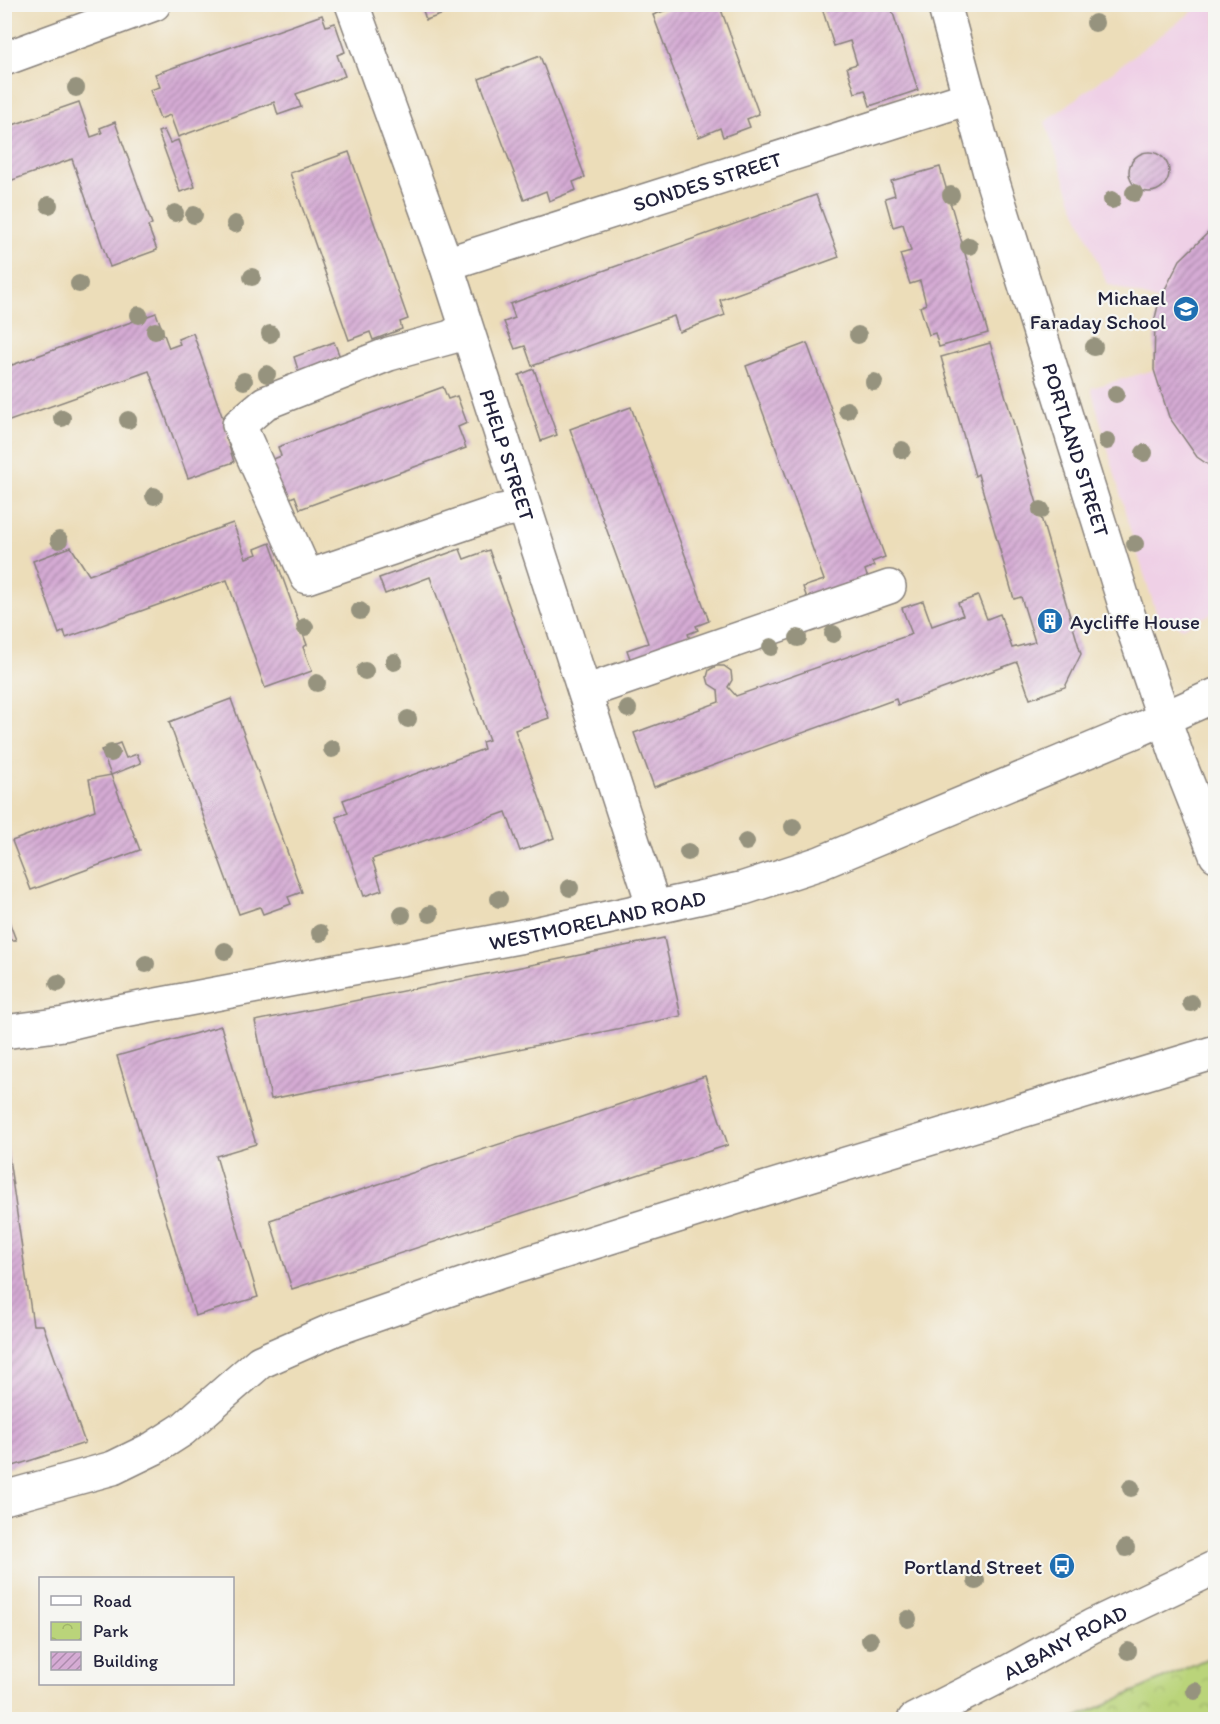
<svg xmlns="http://www.w3.org/2000/svg" width="1220" height="1724" viewBox="0 0 1220 1724" font-family="Itim,sans-serif">
	<style>
		.built { fill: #efd0e6 }
		.park { fill: url(#park-crowns); stroke: #6e7b5a; stroke-width: 1.5 }
		.building { fill: url(#building-hatch) }
		.lines { fill: none; stroke-linecap: round; stroke-linejoin: round }
		.minor-casing { stroke: #87807a; stroke-width: 36 }
		.major-casing { stroke: #87807a; stroke-width: 36 }
		.minor { stroke: #fff; stroke-width: 33 }
		.major { stroke: #fff; stroke-width: 33 }
		.tree { fill: #96937e }
		.labels { text-anchor: middle; dominant-baseline: central; stroke-width: 4.5; stroke-linejoin: round; paint-order: stroke }
		.street-label { font-size: 21px; fill: #22223b; stroke: #f6f6f2 }
		.poi-label { font-size: 21px; fill: #22223b; stroke: #f6f6f2; text-anchor: end }
	</style>
	<defs>
		<pattern id="park-crowns" width="20" height="18" patternUnits="userSpaceOnUse" patternTransform="scale(1.5)"><rect width="20" height="18" fill="#bad47a"/><path d="M2 6a3 3 0 1 1 6 0M12 15a3 3 0 1 1 6 0" fill="none" stroke="#a0b66a"/></pattern>
		<pattern id="building-hatch" width="6" height="6" patternUnits="userSpaceOnUse" patternTransform="scale(1.5)"><rect width="6" height="6" fill="#d5abd4"/><path d="M-1 1l2-2M0 6l6-6M5 7l2-2" fill="none" stroke="#ac8bad"/></pattern>
	</defs>
	<rect width="100%" height="100%" fill="#f6f6f2"/>
	<filter id="ink" filterUnits="userSpaceOnUse"><feTurbulence type="fractalNoise" baseFrequency=".0167" numOctaves="2"/><feDisplacementMap in="SourceGraphic" scale="12" xChannelSelector="R" yChannelSelector="G"/><feConvolveMatrix kernelMatrix="1 2 1 2 8 2 1 2 1" color-interpolation-filters="sRGB"/></filter>
	<filter id="wash" filterUnits="userSpaceOnUse"><feTurbulence type="fractalNoise" baseFrequency=".008" numOctaves="4" result="noise"/><feDisplacementMap in="SourceGraphic" scale="24" xChannelSelector="R" yChannelSelector="G"/><feGaussianBlur stdDeviation="1.35" result="paint"/><feColorMatrix in="noise" values="0 0 0 0 0 0 0 0 0 0 0 0 0 0 0 0 0 1.4 0 .05"/><feComposite in="paint" operator="in"/></filter>
	<g filter="url(#wash)">
		<rect width="100%" height="100%" fill="#ecddb9"/>
		<polygon class="built" points="1201,5 1215,5 1215,612 1182,628 1157,615 1131,533 1091,388 1154,370 1155,318 1159,301 1107,284 1072,201 1045,122"/>
		<polygon class="park" points="1215,1655 1215,1719 1073,1719"/>
		<g id="blocks">
			<g class="building">
				<polygon points="421,4 470,4 470,5 426,20"/>
				<polygon points="683,4 719,4 759,114 747,119 750,127 723,137 720,128 699,137 653,15"/>
				<polygon points="890,4 918,90 870,106 865,90 855,93 847,67 857,64 850,41 834,46 821,5"/>
				<polygon points="322,15 326,26 335,23 345,52 337,55 345,76 296,94 301,107 278,115 274,102 178,137 170,115 160,119 150,90 160,87 155,74"/>
				<polygon points="540,56 585,177 573,182 576,190 549,201 546,191 524,200 479,79"/>
				<polygon points="79,102 91,137 102,133 100,128 115,122 152,224 148,226 157,250 110,267 72,159 4,183 4,128"/>
				<polygon points="164,130 170,143 178,140 195,187 180,192 158,132"/>
				<circle cx="1149" cy="172" r="20"/>
				<polygon points="349,152 408,319 400,322 402,329 373,340 370,332 349,340 290,173"/>
				<polygon points="940,167 988,333 939,347 935,333 929,335 920,307 926,304 920,281 910,284 900,254 911,251 903,224 893,227 885,198 895,195 891,181"/>
				<polygon points="816,195 839,257 720,300 725,315 679,332 674,316 532,366 525,346 515,349 504,322 515,318 510,304"/>
				<polygon points="1216,225 1216,470 1197,457 1169,417 1154,370 1155,318 1159,301 1180,260"/>
				<polygon points="156,313 169,348 180,344 178,339 193,333 229,436 226,437 234,462 188,478 149,371 4,423 4,353 12,365"/>
				<polygon points="334,342 340,357 299,373 294,357"/>
				<polygon points="807,343 885,557 872,562 874,566 865,570 868,579 808,601 803,587 824,580 746,366"/>
				<polygon points="990,343 1081,654 1065,687 1030,699 1017,662 898,705 896,699 654,787 634,733 719,702 718,690 709,684 707,677 709,670 716,666 724,666 731,671 732,680 728,687 736,696 912,634 902,608 923,601 932,626 963,615 958,603 978,596 987,619 1000,614 1012,648 1035,642 1021,597 1014,599 978,474 975,476 941,357"/>
				<polygon points="534,369 557,435 541,441 519,375"/>
				<polygon points="443,387 448,399 457,396 467,423 458,427 466,448 300,509 295,496 281,502 266,462 281,456 278,447"/>
				<polygon points="631,407 709,621 696,626 698,630 688,634 691,642 632,664 627,650 648,643 570,429"/>
				<polygon points="233,523 246,558 257,554 255,549 270,543 307,645 303,647 312,671 265,688 227,580 66,638 64,631 59,634 33,561 71,547 89,575"/>
				<polygon points="460,549 464,559 489,550 549,718 515,730 554,838 520,851 506,812 372,859 382,890 364,896 336,817 348,813 343,800 484,749 482,742 489,740 430,577 385,594 379,578"/>
				<polygon points="231,699 302,892 288,897 291,904 263,914 260,907 239,914 169,722"/>
				<polygon points="120,743 126,758 137,754 141,763 111,775 101,750"/>
				<polygon points="111,775 140,850 31,890 12,841 95,810 89,779"/>
				<polygon points="4,911 5,911 16,940 4,940"/>
				<polygon points="664,938 681,1016 271,1099 255,1021"/>
				<polygon points="221,1026 256,1144 216,1156 258,1297 195,1316 117,1056"/>
				<polygon points="705,1076 728,1145 292,1289 270,1220"/>
				<polygon points="4,1124 33,1325 43,1325 85,1443 4,1469"/>
			</g>
		</g>
	</g>
	<g filter="url(#ink)">
		<use href="#blocks" fill-opacity="0" stroke="#87807a" stroke-width="1.5"/>
		<g class="lines">
			<g class="minor-casing">
				<g id="minor">
					<path id="s1" d="M352 4 446 264 654 907"/>
					<path id="s2" d="M944 4 990 173 1125 605 1178 759 1216 855"/>
					<polyline points="4,59 154,4"/>
					<path id="s3" d="M446 264 968 98"/>
					<polyline points="465,328 451,337 389,354 265,403 239,425 307,577 501,511 524,507"/>
					<polyline points="585,692 889,587"/>
					<path id="s4" d="M4 1032 64 1024 93 1017 529 935 744 888 820 863 1138 730 1216 695"/>
					<polyline points="4,1498 113,1468 154,1448 182,1430 260,1362 335,1329 502,1271 760,1190 1216,1052"/>
				</g>
			</g>
			<g class="major-casing">
				<g id="major">
					<path id="s5" d="M914 1720 1006 1673 1092 1626 1216 1567"/>
				</g>
			</g>
			<use href="#minor" class="minor"/>
			<use href="#major" class="major"/>
		</g>
		<g class="tree">
			<circle cx="1095" cy="23" r="9"/>
			<circle cx="76" cy="88" r="9"/>
			<circle cx="1134" cy="193" r="9"/>
			<circle cx="951" cy="195" r="9"/>
			<circle cx="1112" cy="200" r="9"/>
			<circle cx="49" cy="205" r="9"/>
			<circle cx="175" cy="213" r="9"/>
			<circle cx="194" cy="215" r="9"/>
			<circle cx="235" cy="224" r="9"/>
			<circle cx="969" cy="246" r="9"/>
			<circle cx="252" cy="277" r="9"/>
			<circle cx="79" cy="284" r="9"/>
			<circle cx="139" cy="315" r="9"/>
			<circle cx="155" cy="331" r="9"/>
			<circle cx="270" cy="334" r="9"/>
			<circle cx="858" cy="335" r="9"/>
			<circle cx="1094" cy="347" r="9"/>
			<circle cx="267" cy="374" r="9"/>
			<circle cx="244" cy="381" r="9"/>
			<circle cx="874" cy="382" r="9"/>
			<circle cx="1116" cy="394" r="9"/>
			<circle cx="847" cy="410" r="9"/>
			<circle cx="62" cy="418" r="9"/>
			<circle cx="128" cy="420" r="9"/>
			<circle cx="1107" cy="441" r="9"/>
			<circle cx="902" cy="450" r="9"/>
			<circle cx="1144" cy="453" r="9"/>
			<circle cx="154" cy="496" r="9"/>
			<circle cx="1041" cy="510" r="9"/>
			<circle cx="59" cy="540" r="9"/>
			<circle cx="1135" cy="544" r="9"/>
			<circle cx="360" cy="611" r="9"/>
			<circle cx="305" cy="627" r="9"/>
			<circle cx="833" cy="634" r="9"/>
			<circle cx="798" cy="638" r="9"/>
			<circle cx="771" cy="647" r="9"/>
			<circle cx="394" cy="662" r="9"/>
			<circle cx="365" cy="671" r="9"/>
			<circle cx="317" cy="683" r="9"/>
			<circle cx="628" cy="709" r="9"/>
			<circle cx="408" cy="719" r="9"/>
			<circle cx="332" cy="749" r="9"/>
			<circle cx="111" cy="753" r="9"/>
			<circle cx="793" cy="827" r="9"/>
			<circle cx="746" cy="842" r="9"/>
			<circle cx="688" cy="852" r="9"/>
			<circle cx="570" cy="888" r="9"/>
			<circle cx="499" cy="899" r="9"/>
			<circle cx="430" cy="914" r="9"/>
			<circle cx="402" cy="915" r="9"/>
			<circle cx="320" cy="933" r="9"/>
			<circle cx="225" cy="951" r="9"/>
			<circle cx="146" cy="964" r="9"/>
			<circle cx="58" cy="983" r="9"/>
			<circle cx="1191" cy="1003" r="9"/>
			<circle cx="1131" cy="1488" r="9"/>
			<circle cx="1126" cy="1548" r="9"/>
			<circle cx="976" cy="1581" r="9"/>
			<circle cx="908" cy="1619" r="9"/>
			<circle cx="870" cy="1640" r="9"/>
			<circle cx="1128" cy="1651" r="9"/>
			<circle cx="1195" cy="1691" r="9"/>
		</g>
	</g>
	<defs>
		<g id="school-disc" transform="scale(1.35)"><circle r="9.5" fill="#1f6fb2" stroke="#f6f6f2"/><path d="M0-5L7-2L0 1L-7-2ZM-4 1L0 2.5L4 1V4Q0 6-4 4Z" fill="#fff"/></g>
		<g id="building-disc" transform="scale(1.35)"><circle r="9.5" fill="#1f6fb2" stroke="#f6f6f2"/><path d="M-4-6H4V6H1V3H-1V6H-4ZM-2.5-4.3h1.7v1.8h-1.7ZM.8-4.3h1.7v1.8H.8ZM-2.5-1h1.7V.8h-1.7ZM.8-1h1.7V.8H.8Z" fill="#fff"/></g>
		<g id="bus-disc" transform="scale(1.35)"><circle r="9.5" fill="#1f6fb2" stroke="#f6f6f2"/><path d="M-5-6H5V4H4V6H2V4H-2V6H-4V4H-5ZM-3.5-4V0h7V-4ZM-3.5 1.2v1.5H-2V1.2ZM2 1.2v1.5H3.5V1.2Z" fill="#fff"/></g>
	</defs>
	<g fill-rule="evenodd">
		<use href="#school-disc" x="1186" y="309"/>
		<use href="#building-disc" x="1050" y="621"/>
		<use href="#bus-disc" x="1062" y="1566"/>
	</g>
	<g class="labels">
		<g class="street-label">
			<text stroke="none"><textPath href="#s3" startOffset="274">SONDES STREET</textPath></text>
			<text stroke="none"><textPath href="#s2" startOffset="465">PORTLAND STREET</textPath></text>
			<text stroke="none"><textPath href="#s1" startOffset="477">PHELP STREET</textPath></text>
			<text stroke="none"><textPath href="#s4" startOffset="604">WESTMORELAND ROAD</textPath></text>
			<text stroke="none"><textPath href="#s5" startOffset="170">ALBANY ROAD</textPath></text>
		</g>
		<g class="poi-label">
			<text x="1166" y="297">Michael<tspan x="1166" dy="24">Faraday School</tspan></text>
			<text x="1070" y="621" text-anchor="start">Aycliffe House</text>
			<text x="1042" y="1566">Portland Street</text>
		</g>
	</g>
	<rect width="1220" height="1724" fill="none" stroke="#f6f6f2" stroke-width="24"/>
	<rect x="39" y="1577" width="195" height="108" fill="#f6f6f2" stroke="#a1a1a9" stroke-width="1.5"/>
	<rect x="51" y="1596" width="30" height="9" fill="#ffffff" stroke="#a1a1a9" stroke-width="1.5"/>
	<text x="93" y="1607" font-size="18" fill="#22223b">Road</text>
	<rect x="51" y="1622" width="30" height="18" fill="url(#park-crowns)" stroke="#a1a1a9" stroke-width="1.5"/>
	<text x="93" y="1637" font-size="18" fill="#22223b">Park</text>
	<rect x="51" y="1652" width="30" height="18" fill="url(#building-hatch)" stroke="#a1a1a9" stroke-width="1.5"/>
	<text x="93" y="1667" font-size="18" fill="#22223b">Building</text>
</svg>
